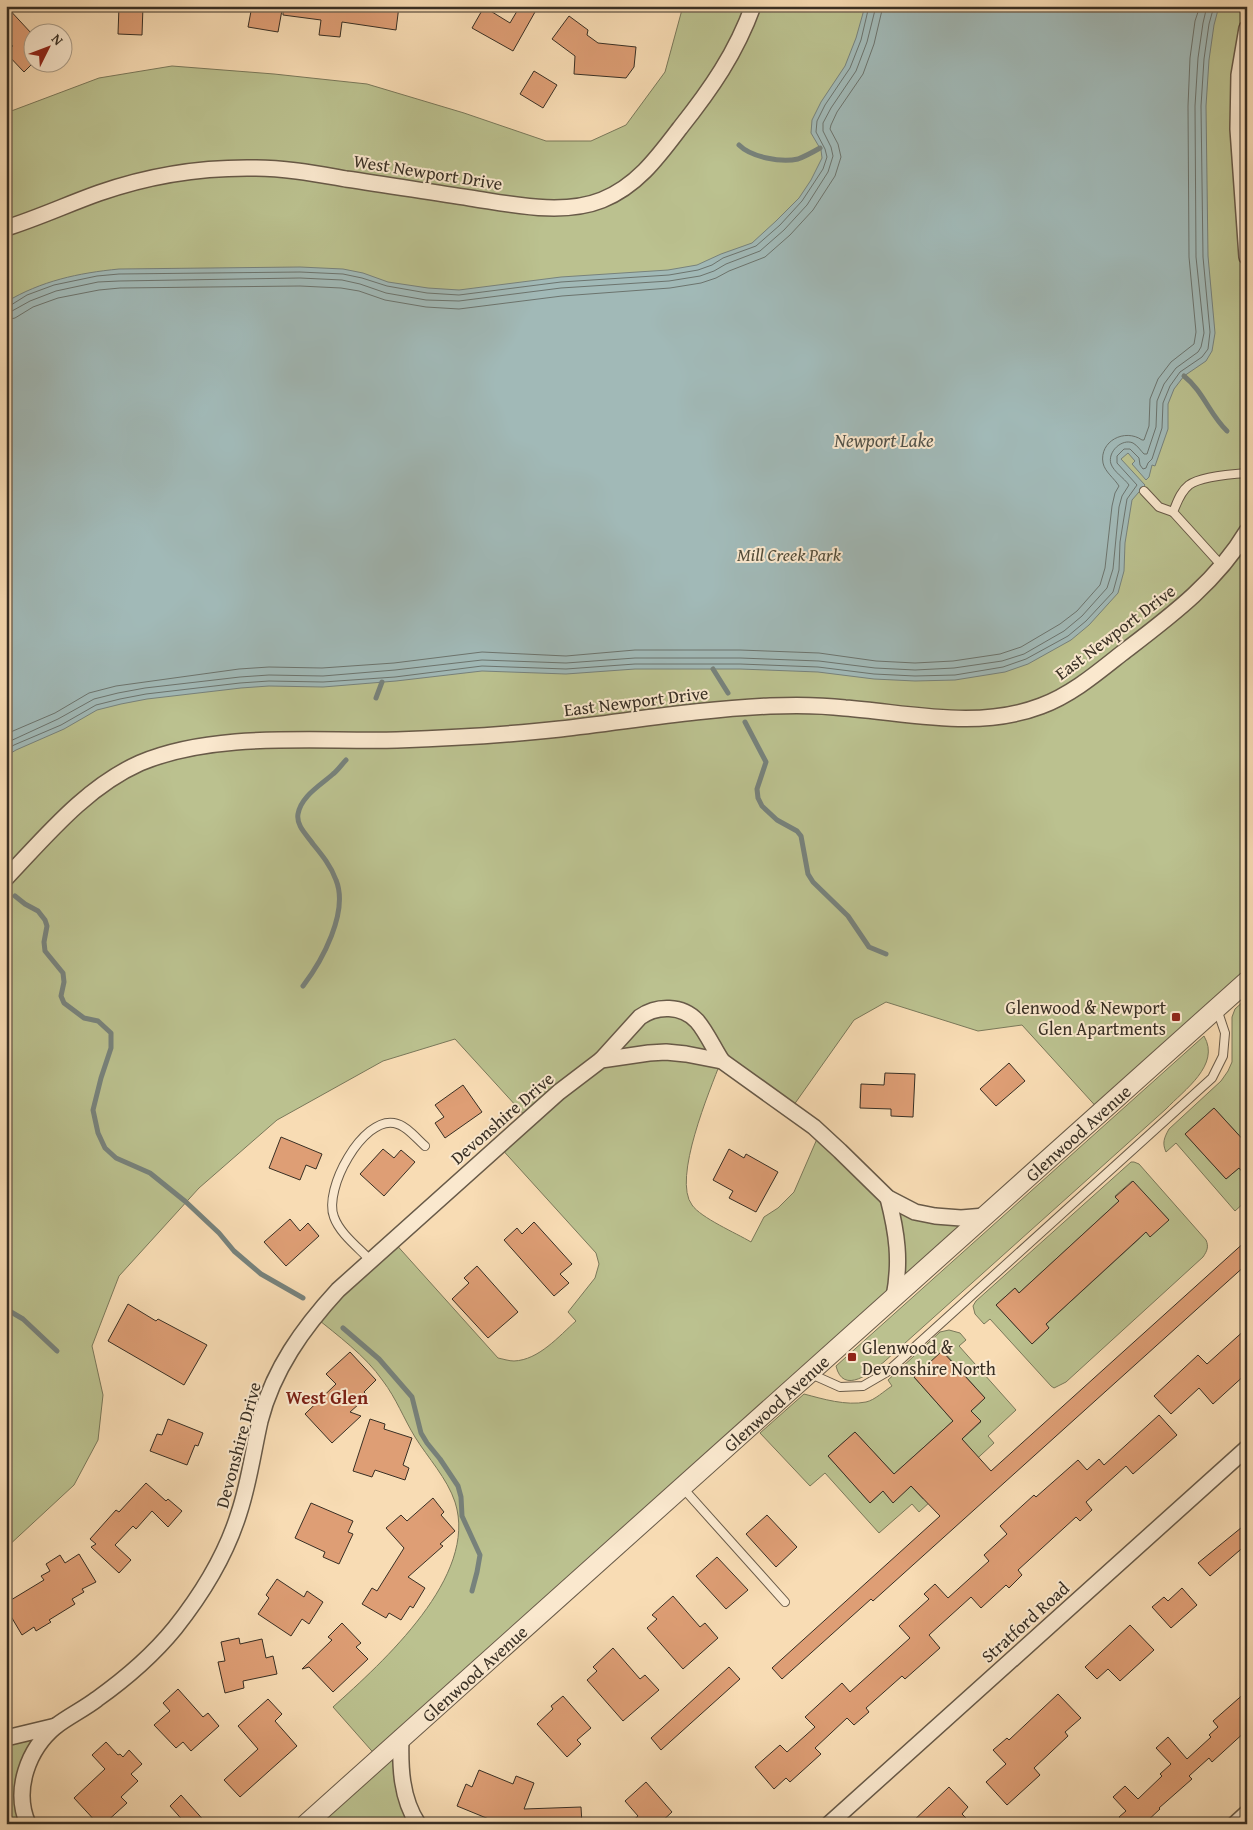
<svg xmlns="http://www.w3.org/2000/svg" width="1253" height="1830" viewBox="0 0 1253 1830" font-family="'Gentium Book Plus',serif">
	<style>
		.green { fill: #bbc18f; stroke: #7a785a; fill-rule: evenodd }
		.water { fill: #a1b9b7; stroke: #77827c }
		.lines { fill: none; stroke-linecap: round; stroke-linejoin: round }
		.shore { stroke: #6c746e; stroke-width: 1 }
		.stream { stroke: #77827c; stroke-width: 5 }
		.building { fill: #de9e75; stroke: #382f24 }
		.service-casing { stroke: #685a48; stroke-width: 10 }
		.minor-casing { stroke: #685a48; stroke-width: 18 }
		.tertiary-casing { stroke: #685a48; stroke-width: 21 }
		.service { stroke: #fae8ce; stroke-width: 8 }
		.minor { stroke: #fae8ce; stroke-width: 15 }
		.tertiary { stroke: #fae8ce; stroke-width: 19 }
		.poi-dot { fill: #8f2418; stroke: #fae8ce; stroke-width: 2 }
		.labels { text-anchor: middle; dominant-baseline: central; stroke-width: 4; stroke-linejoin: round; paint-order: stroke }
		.street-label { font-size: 18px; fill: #382f24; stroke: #fae8ce }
		.park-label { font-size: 18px; font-style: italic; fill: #524c39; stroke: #fae8ce }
		.poi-label { font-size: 18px; fill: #382f24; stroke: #fae8ce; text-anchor: end }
		.water-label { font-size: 19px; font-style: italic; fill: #525249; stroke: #fae8ce }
		.neighbourhood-label { font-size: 19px; font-weight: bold; fill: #7a1f14; stroke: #fae8ce }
	</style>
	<rect width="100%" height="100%" fill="#f8dcb4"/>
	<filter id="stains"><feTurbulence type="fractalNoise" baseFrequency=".004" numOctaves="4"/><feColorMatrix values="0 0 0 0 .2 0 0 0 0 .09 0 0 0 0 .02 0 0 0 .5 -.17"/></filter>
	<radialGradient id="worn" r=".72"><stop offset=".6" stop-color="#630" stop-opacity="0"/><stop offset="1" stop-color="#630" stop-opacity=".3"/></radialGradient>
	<g class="green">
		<path d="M683 6H1247V981L1101 1112 1022 1025 978 1031 886 1002 854 1020 791 1109 721 1061C710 1090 672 1179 692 1205 701 1218 736 1233 751 1242L764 1217 778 1208 794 1192 820 1132 915 1212 985 1216 401 1737 418 1824H306L378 1758 333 1707C383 1662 479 1576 455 1502 447 1478 428 1458 415 1437 404 1419 396 1398 383 1381 365 1355 338 1336 314 1316L393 1241 498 1358C503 1359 509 1361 514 1361 539 1360 559 1336 576 1321L568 1312 595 1278 599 1264 596 1253 499 1146 528 1119 455 1039 383 1061 277 1120 199 1188 119 1276 92 1346 103 1395 98 1440 74 1485 6 1548V113L99 78 172 66 274 74 367 84 464 113 546 141H591L626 125 665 72Z"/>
		<path d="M1247 998V1144L1214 1108 1185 1134 1226 1179 1239 1168 1247 1177V1200L1235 1211 1176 1143 1166 1152C1162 1143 1164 1138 1169 1129L1221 1081 1228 1071 1232 1062V1017L1235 1009Z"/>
		<path d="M1204 1036C1221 1065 1184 1090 1166 1109L885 1361C872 1372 843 1396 836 1366Z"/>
		<path d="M1131 1162H1134L1139 1164 1206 1240C1209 1247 1207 1251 1203 1257L1066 1382 1054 1388 1051 1386 990 1319 984 1324 975 1314 973 1306 976 1301ZM1132 1181 1169 1220 1146 1232 1139 1239 1046 1324 1049 1328 1032 1344 996 1305 1015 1288 1019 1293 1119 1201 1115 1196Z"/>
		<path d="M949 1330 960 1333 966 1340 959 1346 1016 1410 988 1436 994 1443 919 1512 912 1504 879 1533 825 1473 810 1486 760 1433 804 1394C823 1399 846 1406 866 1402 875 1400 884 1391 892 1386L888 1380 940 1332ZM943 1351 985 1398 971 1411 981 1422 962 1439 974 1453 923 1499 911 1486 893 1502 883 1491 870 1503 828 1456 855 1432 894 1474 953 1421 914 1377Z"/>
		<polygon points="56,1726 26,1769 28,1824 6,1824 6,1738"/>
	</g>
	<path class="water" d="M865 6H1219L1214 25 1209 60 1206 106 1208 256 1215 333 1212 351 1206 361 1184 376 1174 389 1168 404V429L1155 466 1152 465 1149 477 1146 480 1132 464 1135 461 1128 453 1121 459 1145 485 1132 500 1125 543 1124 571 1118 593 1089 625 1071 640 1028 664 1005 672 955 680 915 681 874 679 818 672 740 669H635L566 674 482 671 396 681 323 687 269 686 241 688 147 699 121 704 97 710 64 729 16 750 6 756V302C41 281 78 273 119 269L300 267 343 269 363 273 388 282 428 288 459 290 561 277 668 270 697 265 721 254 752 243 776 221 799 198 811 180 822 158 821 150 811 133 812 120 821 102 845 66 856 38Z"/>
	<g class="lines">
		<g class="shore">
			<polyline points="6,306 11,305 27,295 54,285 97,276 119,274 300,272 343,274 362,278 387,286 427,293 459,295 561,282 669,275 698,270 712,265 723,258 756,246 780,225 802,201 823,169 827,157 825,149 816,132 817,121 825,105 850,68 861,40 869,6"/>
			<polyline points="6,312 12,311 30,301 56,291 98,282 119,281 300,278 342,280 360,284 386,293 426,300 459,301 561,288 669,281 700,276 714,271 726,264 760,251 784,230 807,205 828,172 833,156 831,147 823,131 823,123 831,108 856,71 867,42 876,6"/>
			<polyline points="6,320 15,318 33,307 58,298 99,290 120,288 300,286 341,288 359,291 385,300 426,307 459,309 562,296 670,288 701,283 716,278 729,271 765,257 790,235 813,210 835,176 841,157 838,144 830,129 831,125 837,112 863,74 874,44 883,6"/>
			<path d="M6 734 55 713 89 693 116 686 239 669 269 667 322 668 394 663 482 652 566 656 635 650H740L819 653 876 661 915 663 953 661 1000 654 1021 647 1060 624 1077 611 1100 585 1105 568 1112 506 1115 493 1119 486C1114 478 1105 472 1103 463 1099 441 1125 428 1142 440H1144L1149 426 1150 399 1158 379 1171 362 1194 344 1196 332 1189 257 1188 106 1190 58 1195 21 1200 6"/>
			<path d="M6 743 58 719 94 699 118 693 145 688 240 677 269 675 323 676 395 670 482 660 566 663 635 658H740L819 661 875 668 915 670 954 668 1002 661 1024 654 1064 631 1082 616 1107 588 1113 569 1119 507 1122 496 1129 485C1124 478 1114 472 1111 464 1107 452 1122 438 1133 443 1137 445 1141 451 1144 454H1147L1156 427 1157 401 1164 384 1176 368 1198 352 1201 347 1204 333 1196 257 1195 106 1198 58 1203 23 1207 6"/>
			<polyline points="6,750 14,745 61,725 96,705 120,699 146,694 240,683 269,681 323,682 395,677 482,666 566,669 635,664 740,664 818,667 874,674 915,676 955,675 1003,667 1026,659 1068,636 1086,621 1113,592 1119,570 1120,542 1127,499 1137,485 1117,463 1117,456 1124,449 1130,449 1139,458 1140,465 1143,469 1146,468 1148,463 1152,459 1162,428 1163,403 1170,386 1180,372 1202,357 1208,349 1210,332 1203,257 1201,106 1204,59 1209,24 1214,6"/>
		</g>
		<g class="stream">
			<path d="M739 145C751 157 781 163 798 159 806 156 813 152 820 148"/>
			<path d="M1184 376C1203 391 1210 415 1227 431"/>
			<polyline points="713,669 728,693"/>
			<polyline points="376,698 382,682"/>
			<polyline points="745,722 766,762 757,789 758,798 762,806 777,820 797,831 801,836 808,874 813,882 848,916 869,947 886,954"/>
			<polyline points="15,896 25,904 38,911 45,920 47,926 44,942 45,951 63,973 64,982 61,996 64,1003 84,1018 98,1021 111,1033 111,1048 101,1078 93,1110 98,1133 105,1148 116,1158 150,1173 186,1202 219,1233 234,1251 261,1274 303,1298"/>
			<path d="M303 986C322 961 349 912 336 880 331 866 322 855 313 844 307 835 296 826 298 814 301 796 321 785 333 774 338 770 342 764 346 760"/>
			<polyline points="6,1309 23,1319 57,1351"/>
			<polyline points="343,1328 379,1359 412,1397 421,1433 427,1443 440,1459 458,1486 461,1497 462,1516 480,1555 477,1572 472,1591"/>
		</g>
	</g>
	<g class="building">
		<polygon points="6,6 32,34 32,64 24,72 6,53 13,46 6,39"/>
		<polygon points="119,6 143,6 142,35 118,34"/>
		<polygon points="252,6 282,10 278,32 248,27"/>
		<polygon points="283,6 399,6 396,30 342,22 340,37 319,35 321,20 283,15"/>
		<polygon points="520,6 525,6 535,12 513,51 472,28 484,7 510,23"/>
		<polygon points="569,16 588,30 587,35 598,43 636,47 634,67 626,78 574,74 575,56 552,39"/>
		<polygon points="534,71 557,85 543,108 520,94"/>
		<polygon points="1009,1063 1025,1081 996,1106 980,1089"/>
		<polygon points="885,1073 915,1074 913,1117 891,1116 891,1109 860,1108 861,1084 884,1085"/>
		<polygon points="463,1085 482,1112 445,1138 435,1123 444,1117 435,1105"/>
		<polygon points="1214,1108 1247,1144 1247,1177 1239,1168 1226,1179 1185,1134"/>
		<polygon points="281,1137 322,1154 316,1169 306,1165 300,1180 269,1168"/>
		<polygon points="383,1149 394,1158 401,1150 415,1162 384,1196 360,1174"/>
		<polygon points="729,1149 744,1158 746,1154 778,1172 756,1212 729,1198 733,1191 713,1180"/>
		<polygon points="1133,1181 1169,1220 1150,1237 1146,1232 1046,1324 1049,1328 1032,1344 996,1305 1015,1288 1019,1293 1119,1201 1115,1197"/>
		<polygon points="290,1219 300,1231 308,1223 319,1236 286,1266 264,1242"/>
		<polygon points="534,1222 572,1264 560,1274 569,1283 554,1296 504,1240 517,1228 522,1234"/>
		<polygon points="1247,1240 1247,1264 873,1601 871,1599 782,1679 772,1668 940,1516 911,1486 893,1503 883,1491 870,1503 828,1456 855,1432 894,1474 953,1421 914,1377 942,1351 985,1398 971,1411 981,1421 962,1439 991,1471"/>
		<polygon points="477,1266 518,1312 488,1338 452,1299 469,1283 464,1278"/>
		<polygon points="128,1304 156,1321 158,1319 207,1345 184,1385 108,1341"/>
		<polygon points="1247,1328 1247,1373 1213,1404 1199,1388 1171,1414 1154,1396 1198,1355 1207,1364"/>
		<polygon points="350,1352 376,1380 364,1392 368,1396 350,1412 361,1416 332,1443 305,1414 336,1384 326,1374"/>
		<polygon points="1159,1415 1177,1435 1133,1474 1126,1466 1086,1502 1092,1510 1080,1521 1076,1517 1018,1570 1022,1575 1009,1588 1006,1585 981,1608 971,1597 929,1635 940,1648 905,1679 902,1676 866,1708 869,1712 854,1725 847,1718 815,1748 821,1754 790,1782 786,1778 774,1789 755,1767 780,1745 787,1752 815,1727 805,1717 842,1683 850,1692 910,1638 899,1626 929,1599 924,1594 935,1584 948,1598 989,1561 984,1555 1007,1534 1000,1526 1034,1495 1036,1497 1078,1460 1087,1470 1099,1459 1104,1465"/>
		<polygon points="168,1419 203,1433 198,1446 195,1445 187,1465 150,1451 157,1434 162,1435"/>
		<polygon points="370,1419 385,1424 384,1429 412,1438 403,1465 409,1468 405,1480 375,1470 372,1477 353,1471"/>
		<polygon points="146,1483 166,1501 168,1499 182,1511 168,1527 152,1511 136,1529 133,1526 115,1545 131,1560 119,1573 91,1547 96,1544 90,1539 116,1510 119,1512"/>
		<polygon points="433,1498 444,1512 441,1515 455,1531 440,1544 443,1546 408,1577 425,1588 413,1608 410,1606 401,1620 389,1613 386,1618 362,1604 372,1588 377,1591 404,1548 386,1528 401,1515 407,1521"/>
		<polygon points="311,1503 353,1521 348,1532 353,1534 339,1564 323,1557 325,1552 295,1538"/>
		<polygon points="767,1515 797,1547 776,1567 746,1534"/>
		<polygon points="1247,1523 1247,1544 1210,1576 1198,1563"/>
		<polygon points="79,1554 96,1582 82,1589 84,1592 72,1599 75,1604 49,1620 51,1622 36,1631 34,1627 22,1635 6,1608 6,1603 44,1580 41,1576 50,1571 46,1564 60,1555 65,1563"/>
		<polygon points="717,1557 748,1590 726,1609 696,1576"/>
		<polygon points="277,1579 304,1597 307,1591 323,1602 309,1624 302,1619 291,1636 258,1614 269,1598 266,1595"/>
		<polygon points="1182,1588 1197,1605 1171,1628 1152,1607 1164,1597 1168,1601"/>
		<polygon points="673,1596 700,1627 705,1623 718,1638 683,1669 647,1628 657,1619 652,1615"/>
		<polygon points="342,1623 361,1643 356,1647 368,1659 333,1692 309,1667 302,1669 332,1640 328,1637"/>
		<polygon points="1130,1625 1154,1650 1120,1681 1108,1669 1097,1679 1085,1667"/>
		<polygon points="239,1638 240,1644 262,1639 266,1658 273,1656 277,1674 243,1681 244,1688 225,1693 218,1662 225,1661 221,1642"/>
		<polygon points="613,1648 640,1679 645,1675 659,1690 623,1721 587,1680 597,1671 593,1667"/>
		<polygon points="729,1667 740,1679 661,1750 651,1738"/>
		<polygon points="178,1689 203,1717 208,1713 219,1726 191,1751 183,1742 176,1748 154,1725 170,1711 163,1703"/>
		<polygon points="1247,1691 1247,1730 1212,1762 1209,1758 1189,1776 1192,1779 1159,1808 1160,1809 1144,1824 1125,1824 1119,1817 1126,1811 1113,1797 1125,1786 1138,1799 1162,1776 1160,1774 1171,1764 1156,1748 1168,1737 1187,1759 1211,1737 1209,1735 1218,1727 1213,1721"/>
		<polygon points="1058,1694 1081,1718 1065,1732 1068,1736 1034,1768 1040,1775 1007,1805 986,1782 1006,1764 993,1750 1007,1738 1009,1740"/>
		<polygon points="563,1696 591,1728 577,1740 581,1744 567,1757 537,1724 553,1709 551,1706"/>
		<polygon points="268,1699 282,1714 275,1721 297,1746 240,1797 224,1780 258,1749 238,1726"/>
		<polygon points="106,1742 118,1755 120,1754 123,1757 129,1750 142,1764 131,1774 138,1781 121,1797 127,1803 104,1824 98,1824 74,1798 105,1769 92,1755"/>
		<polygon points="479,1770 513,1784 516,1776 534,1783 524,1809 581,1807 582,1824 501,1824 457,1806 466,1784 472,1787"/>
		<polygon points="646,1782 672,1812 659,1824 629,1824 638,1816 625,1801"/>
		<polygon points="949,1787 968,1807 962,1814 972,1824 910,1824"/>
		<polygon points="181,1795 207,1824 186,1824 170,1806"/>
	</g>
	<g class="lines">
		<g class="service-casing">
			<g id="service">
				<polyline points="1144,491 1159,507 1173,512"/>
				<path d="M1222 566 1173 512C1177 503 1180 492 1189 485 1200 477 1232 474 1247 473"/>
				<path d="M371 1261C359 1248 340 1234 334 1217 323 1189 363 1117 394 1123 406 1125 416 1138 425 1146"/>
				<polyline points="811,1374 840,1387 863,1386 887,1372 1212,1078 1223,1056 1225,1033 1217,1009"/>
				<polyline points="682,1487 785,1602"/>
			</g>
		</g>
		<g class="minor-casing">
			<g id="minor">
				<polyline points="1247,28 1239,75 1238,129 1247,257"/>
				<path d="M6 228C38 218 68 204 99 193 150 175 203 167 256 168 286 168 317 174 346 179 388 185 429 192 470 198 511 204 562 216 602 200 637 186 658 157 680 128 711 89 736 53 753 6"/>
				<path d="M6 878C46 836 86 787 140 763 216 731 315 742 397 740 451 738 506 735 560 729 630 721 700 709 770 706 795 705 820 705 845 708 910 713 978 730 1041 706 1071 695 1097 673 1121 654 1168 618 1216 583 1247 531"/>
				<path d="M601 1060 640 1017C657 1005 682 1005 697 1021 706 1031 714 1049 722 1061"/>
				<path d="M888 1198C897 1233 901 1261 894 1297"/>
				<path d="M401 1737C400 1767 401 1798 418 1824"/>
				<polyline points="6,1738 56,1726"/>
				<path d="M28 1824C13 1790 28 1749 56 1726 69 1716 84 1709 97 1699 125 1679 153 1655 175 1628 202 1594 226 1555 239 1513 249 1483 253 1452 260 1421 273 1370 303 1328 338 1290L559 1092 601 1060 649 1053 666 1052 686 1054 722 1061 814 1127 840 1151 888 1198 915 1212 935 1216 961 1218 985 1216"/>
				<polyline points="829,1824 1247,1448"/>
				<polyline points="1235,1824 1247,1813"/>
			</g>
		</g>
		<g class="tertiary-casing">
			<g id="tertiary">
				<path id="s1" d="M306 1824 1247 981"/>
			</g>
		</g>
		<use href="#service" class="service"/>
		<use href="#minor" class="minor"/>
		<use href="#tertiary" class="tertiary"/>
	</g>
	<g class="poi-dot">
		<rect x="1171" y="1012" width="10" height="10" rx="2.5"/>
		<rect x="847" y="1352" width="10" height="10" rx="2.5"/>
	</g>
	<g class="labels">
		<g class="street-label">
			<text transform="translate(428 172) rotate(9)">West Newport Drive</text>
			<text transform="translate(1115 632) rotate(-37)">East Newport Drive</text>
			<text transform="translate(636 701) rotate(-7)">East Newport Drive</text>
			<text transform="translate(502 1118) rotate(-41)">Devonshire Drive</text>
			<text stroke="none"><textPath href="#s1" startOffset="1036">Glenwood Avenue</textPath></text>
			<text stroke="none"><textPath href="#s1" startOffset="631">Glenwood Avenue</textPath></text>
			<text transform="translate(238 1445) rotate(-75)">Devonshire Drive</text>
			<text transform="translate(1025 1622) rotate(-42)">Stratford Road</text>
			<text stroke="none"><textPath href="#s1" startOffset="226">Glenwood Avenue</textPath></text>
		</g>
		<g class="park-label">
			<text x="789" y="554">Mill Creek Park</text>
		</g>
		<g class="poi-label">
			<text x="1166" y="1007">Glenwood &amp; Newport<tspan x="1166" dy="21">Glen Apartments</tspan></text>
			<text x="862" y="1347" text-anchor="start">Glenwood &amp;<tspan x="862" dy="21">Devonshire North</tspan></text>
		</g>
		<g class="water-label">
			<text x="884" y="440">Newport Lake</text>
		</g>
		<g class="neighbourhood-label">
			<text x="327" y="1397">West Glen</text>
		</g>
	</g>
	<rect width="1253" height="1830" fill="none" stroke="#f8dcb4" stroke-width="25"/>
	<rect x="8" y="8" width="1238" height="1815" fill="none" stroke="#382f24" stroke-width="2.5"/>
	<rect x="12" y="12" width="1228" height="1805" fill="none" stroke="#382f24"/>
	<g transform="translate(48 48) rotate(48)"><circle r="24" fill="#fae8ce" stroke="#ac9e8a"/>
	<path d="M0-4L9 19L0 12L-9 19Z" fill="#8f2418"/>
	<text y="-8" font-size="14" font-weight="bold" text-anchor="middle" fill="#382f24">N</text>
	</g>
	<rect width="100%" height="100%" filter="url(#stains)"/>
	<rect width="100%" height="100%" fill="url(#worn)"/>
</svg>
